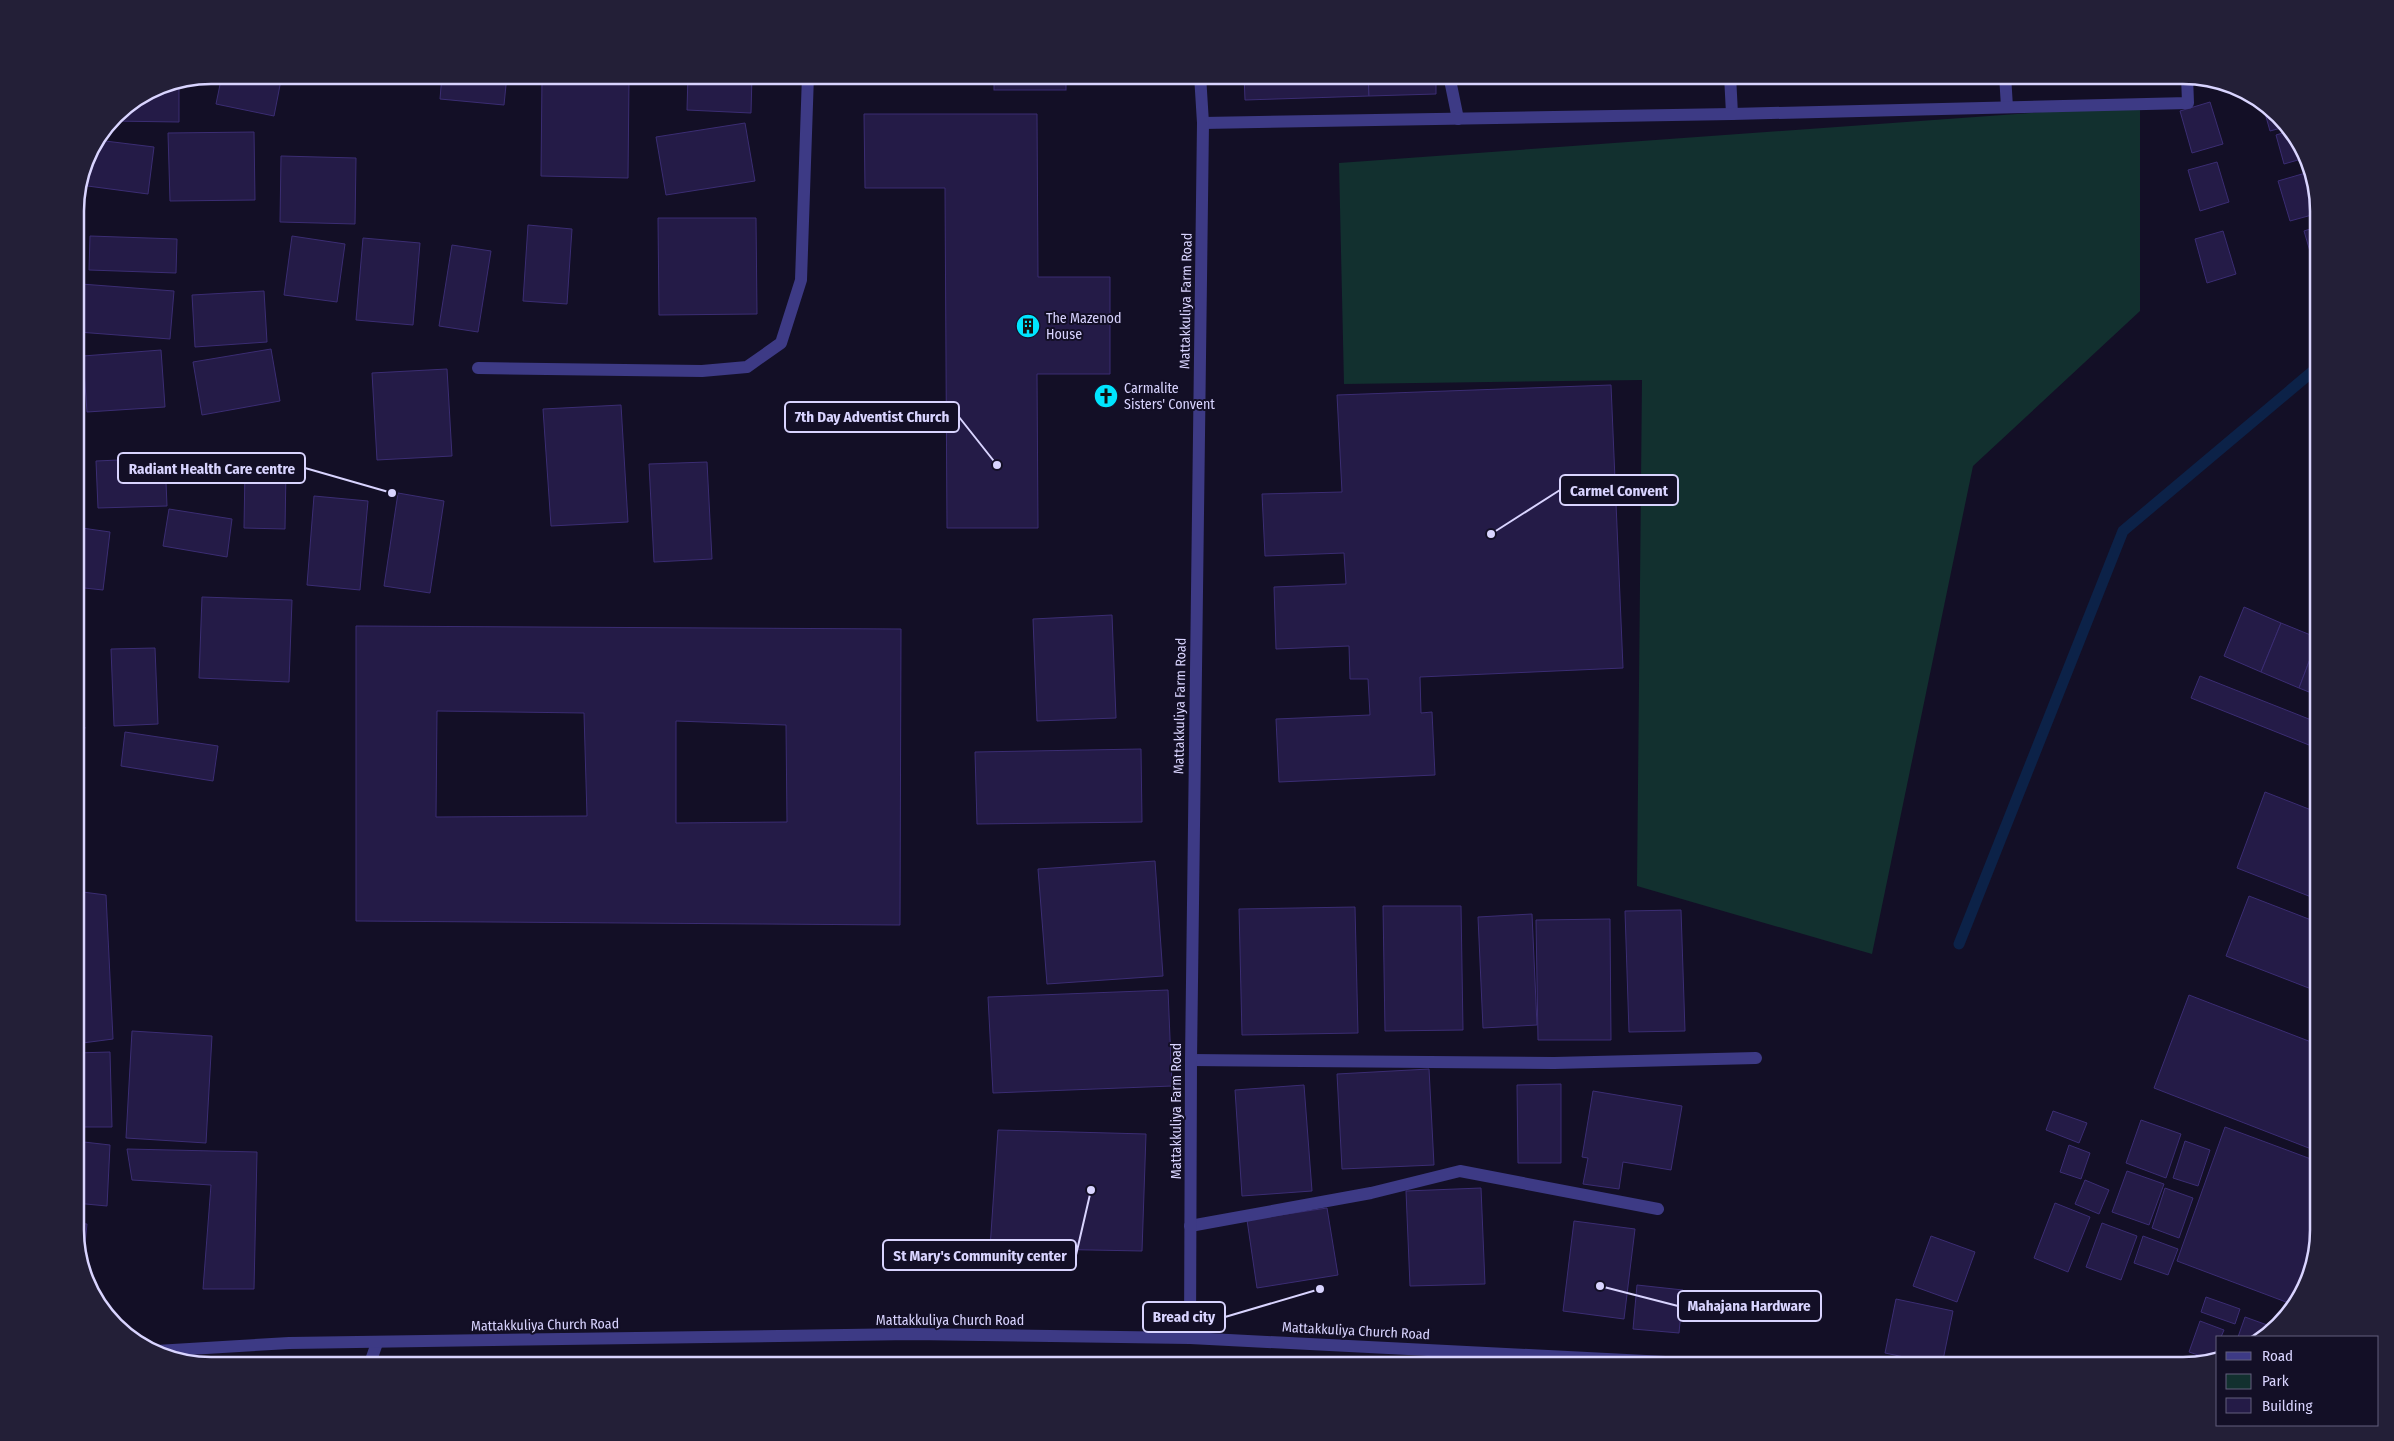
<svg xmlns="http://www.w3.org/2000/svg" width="2394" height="1441" viewBox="0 0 2394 1441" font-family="'Fira Sans Condensed',sans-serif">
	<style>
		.green { fill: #12302f }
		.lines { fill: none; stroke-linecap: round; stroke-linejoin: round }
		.stream { stroke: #0c2248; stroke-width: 11 }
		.building { fill: #241b47; stroke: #3b2d73; fill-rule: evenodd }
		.minor { stroke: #3d3a85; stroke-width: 12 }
		.tertiary { stroke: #3d3a85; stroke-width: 12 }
		.labels { text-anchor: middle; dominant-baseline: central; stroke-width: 4; stroke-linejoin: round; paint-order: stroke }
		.street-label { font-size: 14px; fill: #d9d4ff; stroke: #130f26 }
		.poi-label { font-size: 14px; fill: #d9d4ff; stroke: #130f26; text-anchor: start }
		.rim { fill: none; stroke: #d9d4ff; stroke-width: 2.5 }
		.leader { fill: none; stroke: #d9d4ff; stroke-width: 2 }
		.callout-dot { fill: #d9d4ff; stroke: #130f26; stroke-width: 2 }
		.callout { fill: #130f26; stroke: #d9d4ff; stroke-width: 2 }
		.callout-label { font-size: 15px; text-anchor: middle; font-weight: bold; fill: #d9d4ff }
	</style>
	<rect width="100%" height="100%" fill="#130f26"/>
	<polygon class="green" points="2140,105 2140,311 1973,466 1872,954 1637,886 1642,380 1344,384 1339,163"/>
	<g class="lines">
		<polyline class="stream" points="1959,944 2123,531 2319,366"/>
	</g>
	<g class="building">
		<polygon points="222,75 282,75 274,116 216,104"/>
		<polygon points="442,75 507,75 504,105 440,99"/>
		<polygon points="688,75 752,75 751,113 687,110"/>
		<rect x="994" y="75" width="72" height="15"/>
		<polygon points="1244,75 1368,75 1369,96 1245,100"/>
		<polygon points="1368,75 1436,75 1436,94 1369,96"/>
		<polygon points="542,76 629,78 628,178 541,176"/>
		<polygon points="179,81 179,122 111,121 115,115 159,85"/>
		<polygon points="2210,102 2223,144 2192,153 2180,111"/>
		<polygon points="2263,106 2264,106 2285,127 2270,131"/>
		<polygon points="864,114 1037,114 1038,277 1110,277 1110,374 1037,374 1038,528 947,528 945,188 865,188"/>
		<polygon points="745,123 755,181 666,195 656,137"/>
		<polygon points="2289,131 2301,143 2305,158 2284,164 2276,135"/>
		<polygon points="254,132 255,200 170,201 168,133"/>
		<polygon points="97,140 154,147 148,194 80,185 89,151"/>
		<polygon points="281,156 356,158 355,224 280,222"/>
		<polygon points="2217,162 2229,202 2200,211 2188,170"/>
		<polygon points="2309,172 2319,202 2319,213 2290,221 2278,181"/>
		<polygon points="658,218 756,218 757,314 659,315"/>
		<polygon points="528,225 572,229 567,304 523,301"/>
		<polygon points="2319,226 2319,264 2314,265 2304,231"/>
		<polygon points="2223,231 2236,274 2207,283 2195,239"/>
		<polygon points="90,236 177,239 176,273 89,270"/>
		<polygon points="292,236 345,244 337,302 284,295"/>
		<polygon points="363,238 420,243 413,325 356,320"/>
		<polygon points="452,245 491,251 478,332 439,326"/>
		<polygon points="81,284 174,291 170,339 78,332"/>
		<polygon points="264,291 267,342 195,347 192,295"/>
		<polygon points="271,349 280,401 202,415 193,362"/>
		<polygon points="161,350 165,407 87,412 83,356"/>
		<polygon points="447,369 452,456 377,460 372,373"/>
		<polygon points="1611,385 1623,668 1420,677 1421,713 1432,712 1435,775 1279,782 1276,719 1370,715 1368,679 1350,679 1349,646 1276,649 1274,587 1346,584 1344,553 1265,556 1262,494 1342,492 1337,395"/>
		<polygon points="621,405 628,522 551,526 543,409"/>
		<polygon points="165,458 167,506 98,508 96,461"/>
		<polygon points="707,462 712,559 654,562 649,464"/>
		<polygon points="245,469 286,470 285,529 244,528"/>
		<polygon points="398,493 444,501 430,593 384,586"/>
		<polygon points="314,496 368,501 360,590 307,585"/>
		<polygon points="169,509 232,519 227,557 163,546"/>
		<polygon points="75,527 110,532 103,590 75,587"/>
		<polygon points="202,597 292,600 289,682 199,678"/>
		<polygon points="2244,607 2281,623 2261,672 2224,656"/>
		<polygon points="1112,615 1116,718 1037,721 1033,619"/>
		<polygon points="2281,623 2318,638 2299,688 2261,672"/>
		<path d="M356 626 901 629 900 925 356 921ZM437 711 584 713 587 816 436 817ZM676 721 786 725 787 822 676 823Z"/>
		<polygon points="2318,638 2319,638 2319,696 2299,688"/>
		<polygon points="155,648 158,724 114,726 111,649"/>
		<polygon points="2200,676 2319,723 2319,749 2191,698"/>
		<polygon points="75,726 85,727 76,778 75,778"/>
		<polygon points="125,732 218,746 213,781 121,766"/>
		<polygon points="1141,749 1142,822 977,824 975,752"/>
		<polygon points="2265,792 2319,813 2319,900 2237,868"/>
		<polygon points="1155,861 1163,976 1047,984 1038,869"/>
		<polygon points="75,891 106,895 113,1039 75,1044"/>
		<polygon points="2249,896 2319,923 2319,992 2226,956"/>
		<polygon points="1383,906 1461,906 1463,1030 1385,1031"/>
		<polygon points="1355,907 1358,1033 1242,1035 1239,909"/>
		<polygon points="1681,910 1685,1031 1629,1032 1625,911"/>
		<polygon points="1532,914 1537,1025 1483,1028 1478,917"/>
		<polygon points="1610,919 1611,1040 1538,1040 1536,920"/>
		<polygon points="1168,990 1172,1086 993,1093 988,997"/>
		<polygon points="2189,995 2319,1045 2319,1152 2154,1088"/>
		<polygon points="132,1031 212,1036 206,1143 126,1138"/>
		<polygon points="110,1052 112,1127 75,1127 75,1053"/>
		<polygon points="1429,1069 1434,1165 1342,1169 1337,1074"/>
		<polygon points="1561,1084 1561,1163 1518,1163 1517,1085"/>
		<polygon points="1304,1085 1312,1191 1242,1196 1235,1090"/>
		<polygon points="1593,1091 1682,1106 1671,1170 1623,1162 1619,1189 1583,1184 1588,1158 1582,1157"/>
		<polygon points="2053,1111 2087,1123 2079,1143 2046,1130"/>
		<polygon points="2141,1120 2181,1134 2166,1178 2126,1163"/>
		<polygon points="2225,1127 2319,1162 2319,1230 2301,1298 2294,1305 2177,1261"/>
		<polygon points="998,1130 1146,1134 1142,1251 990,1248"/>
		<polygon points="75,1141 110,1145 107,1206 75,1203"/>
		<polygon points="2185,1141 2210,1150 2198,1186 2173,1178"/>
		<polygon points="2069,1145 2090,1153 2081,1179 2060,1172"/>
		<polygon points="127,1149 257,1152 254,1289 203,1289 211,1185 132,1180"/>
		<polygon points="2127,1171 2164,1184 2149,1225 2112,1212"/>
		<polygon points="2085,1180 2109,1190 2099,1214 2075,1204"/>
		<polygon points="1481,1188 1485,1284 1410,1286 1406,1191"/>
		<polygon points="2165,1188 2193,1198 2179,1238 2152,1228"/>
		<polygon points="2055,1203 2090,1217 2068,1272 2034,1258"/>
		<polygon points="1327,1208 1338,1275 1257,1288 1247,1220"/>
		<polygon points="1574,1221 1635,1229 1624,1319 1563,1311"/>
		<polygon points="75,1223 87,1224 83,1264 75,1239"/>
		<polygon points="2102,1223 2137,1236 2121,1280 2086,1267"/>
		<polygon points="1931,1236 1975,1252 1957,1302 1913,1286"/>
		<polygon points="2143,1236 2178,1249 2168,1275 2134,1263"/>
		<polygon points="1637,1285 1683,1290 1679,1333 1633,1329"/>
		<polygon points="2206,1297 2240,1309 2235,1324 2201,1312"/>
		<polygon points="1896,1299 1953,1311 1942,1365 1885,1353"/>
		<polygon points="2245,1317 2270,1326 2269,1330 2262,1337 2238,1337"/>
		<polygon points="2200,1321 2224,1330 2221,1337 2218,1337 2218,1347 2214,1358 2210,1359 2189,1352"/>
	</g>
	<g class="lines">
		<g class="minor">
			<polyline points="1449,75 1458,119"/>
			<polyline points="1730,75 1732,114"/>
			<polyline points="2005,75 2007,107"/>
			<polyline points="478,368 702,371 747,367 781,343 801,280 808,75"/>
			<polyline points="1191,1060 1554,1063 1756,1058"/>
			<polyline points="1190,1226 1371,1193 1460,1171 1658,1209"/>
			<polyline points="369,1366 377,1343"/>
		</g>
		<g class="tertiary">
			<polyline points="1203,123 1732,114 2188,103 2187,76"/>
			<polyline points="1190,1338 1191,1060 1203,123 1200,75"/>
			<polyline points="156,1351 289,1343 912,1334 1190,1338 1744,1366"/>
		</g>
	</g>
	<defs>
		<g id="building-disc" transform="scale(1.25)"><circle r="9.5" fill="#00e5ff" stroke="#130f26"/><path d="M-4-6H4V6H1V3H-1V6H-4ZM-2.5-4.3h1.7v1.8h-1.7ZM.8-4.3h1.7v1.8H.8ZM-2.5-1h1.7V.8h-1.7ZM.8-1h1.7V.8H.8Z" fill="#111"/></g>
		<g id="church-disc" transform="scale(1.25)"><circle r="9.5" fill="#00e5ff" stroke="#130f26"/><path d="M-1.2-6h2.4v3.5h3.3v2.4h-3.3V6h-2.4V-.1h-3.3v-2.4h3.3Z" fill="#111"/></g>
	</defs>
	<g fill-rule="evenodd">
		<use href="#building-disc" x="1028" y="326"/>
		<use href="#church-disc" x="1106" y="396"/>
	</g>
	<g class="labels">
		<g class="street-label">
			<text transform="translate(1186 301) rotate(-89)">Mattakkuliya Farm Road</text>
			<text transform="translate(1180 706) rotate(-89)">Mattakkuliya Farm Road</text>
			<text transform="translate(1176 1111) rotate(-90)">Mattakkuliya Farm Road</text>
			<text x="950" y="1320">Mattakkuliya Church Road</text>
			<text transform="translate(545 1325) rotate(-1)">Mattakkuliya Church Road</text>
			<text transform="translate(1356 1331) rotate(3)">Mattakkuliya Church Road</text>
		</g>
		<g class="poi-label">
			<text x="1046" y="318">The Mazenod<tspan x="1046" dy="16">House</tspan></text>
			<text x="1124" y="388">Carmalite<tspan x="1124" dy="16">Sisters' Convent</tspan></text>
		</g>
	</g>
	<path d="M0 0H2394V1441H0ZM211 84H2183A127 127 0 0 1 2310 211V1230A127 127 0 0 1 2183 1357H211A127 127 0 0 1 84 1230V211A127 127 0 0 1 211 84Z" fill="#231f37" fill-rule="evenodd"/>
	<path class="rim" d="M211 84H2183A127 127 0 0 1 2310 211V1230A127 127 0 0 1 2183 1357H211A127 127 0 0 1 84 1230V211A127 127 0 0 1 211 84Z"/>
	<path class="leader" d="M997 465L959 417M392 493L305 468M1491 534L1560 490M1091 1190L1076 1255M1600 1286L1678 1306M1320 1289L1225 1317"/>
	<g class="callout-dot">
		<circle cx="997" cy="465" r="5"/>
		<circle cx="392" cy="493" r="5"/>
		<circle cx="1491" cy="534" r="5"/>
		<circle cx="1091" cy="1190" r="5"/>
		<circle cx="1600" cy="1286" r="5"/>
		<circle cx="1320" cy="1289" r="5"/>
	</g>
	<g class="callout">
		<rect x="785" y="402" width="174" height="30" rx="5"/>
		<rect x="118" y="453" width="187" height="30" rx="5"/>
		<rect x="1560" y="475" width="118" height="30" rx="5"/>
		<rect x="883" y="1240" width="193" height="30" rx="5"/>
		<rect x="1678" y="1291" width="143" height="30" rx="5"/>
		<rect x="1143" y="1302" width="82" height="30" rx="5"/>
	</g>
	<g class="callout-label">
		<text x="872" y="422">7th Day Adventist Church</text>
		<text x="212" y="474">Radiant Health Care centre</text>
		<text x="1619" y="496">Carmel Convent</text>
		<text x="980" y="1261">St Mary's Community center</text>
		<text x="1749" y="1311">Mahajana Hardware</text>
		<text x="1184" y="1322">Bread city</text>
	</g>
	<rect x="2216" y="1336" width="162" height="90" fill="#130f26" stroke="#625e7d"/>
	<rect x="2226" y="1352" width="25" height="8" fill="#3d3a85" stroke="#625e7d"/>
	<text x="2262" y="1361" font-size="15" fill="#d9d4ff">Road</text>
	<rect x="2226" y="1374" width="25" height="15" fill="#12302f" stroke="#625e7d"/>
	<text x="2262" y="1386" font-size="15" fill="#d9d4ff">Park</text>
	<rect x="2226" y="1398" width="25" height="15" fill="#241b47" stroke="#625e7d"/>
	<text x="2262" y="1411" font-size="15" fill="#d9d4ff">Building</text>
</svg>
